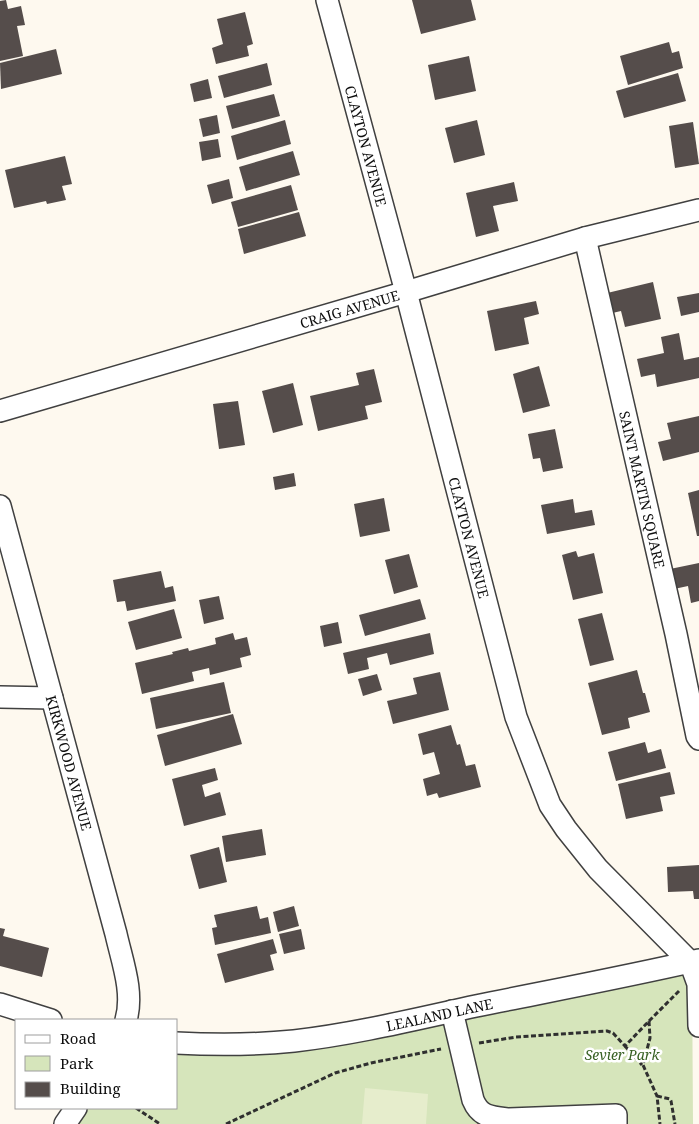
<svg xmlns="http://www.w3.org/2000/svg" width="699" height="1124" viewBox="0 0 699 1124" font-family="'Noto Serif',serif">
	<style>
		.green { fill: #d6e5bb }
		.pitch { fill: #e6edcc }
		.building { fill: #554d4b }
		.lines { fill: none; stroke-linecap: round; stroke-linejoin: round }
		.minor-casing { stroke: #404040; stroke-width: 24 }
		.path { stroke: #2f2f2f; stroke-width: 3; stroke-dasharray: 5 2.5; stroke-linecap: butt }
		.minor { stroke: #fff; stroke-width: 21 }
		.labels { text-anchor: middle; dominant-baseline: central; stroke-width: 5; stroke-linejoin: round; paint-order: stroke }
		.street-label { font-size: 14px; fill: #0d0d0d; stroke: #fff }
		.park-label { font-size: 14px; font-style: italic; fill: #376023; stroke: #fff }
	</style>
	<rect width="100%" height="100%" fill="#fef9ef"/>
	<polygon class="green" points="692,967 693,1124 76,1124 88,1108 176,1108 176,1051"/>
	<polygon class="pitch" points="365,1088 428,1094 426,1124 362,1124"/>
	<g class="building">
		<polygon points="6,0 8,9 21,6 25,25 17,26 23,56 0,61 0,1"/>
		<polygon points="412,0 471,0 476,20 421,34"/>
		<polygon points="245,12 253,44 247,46 249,56 216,64 212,48 223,44 217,19"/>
		<polygon points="669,42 672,53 679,51 683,68 628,85 620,56"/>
		<polygon points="56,49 62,74 1,89 0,63"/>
		<polygon points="469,56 476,91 435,100 428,65"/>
		<polygon points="267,63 272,85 224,98 218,76"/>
		<polygon points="678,73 686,101 624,118 616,91"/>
		<polygon points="208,79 212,98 194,102 190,84"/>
		<polygon points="274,94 280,116 232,129 226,106"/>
		<polygon points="217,115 220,133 203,137 199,119"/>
		<polygon points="285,120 291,144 237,160 231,136"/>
		<polygon points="477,120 485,155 454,163 445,128"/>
		<polygon points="693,122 699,164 675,168 669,126"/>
		<polygon points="218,139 221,157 202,161 199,142"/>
		<polygon points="293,151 300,175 246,191 239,167"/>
		<polygon points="65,156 72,184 62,186 66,200 47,204 46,201 14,208 5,170"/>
		<polygon points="229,179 233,198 212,204 207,185"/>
		<polygon points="514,182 518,201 493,206 499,231 476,237 466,193"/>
		<polygon points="291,185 298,210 238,227 231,202"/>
		<polygon points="299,212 306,236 244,254 238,229"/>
		<polygon points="653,282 661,319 625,327 621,311 608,314 603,294"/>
		<polygon points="699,293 699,312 681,316 677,297"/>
		<polygon points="536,301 539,314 524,318 529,344 495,351 487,311"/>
		<polygon points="679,333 684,360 699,357 699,378 657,387 655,374 641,377 637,359 664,353 661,337"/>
		<polygon points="539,366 550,406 523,413 513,374"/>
		<polygon points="374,369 382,402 365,406 368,419 318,431 310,396 359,385 356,373"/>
		<polygon points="293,383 303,425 273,433 262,391"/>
		<polygon points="238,401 245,445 219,449 213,404"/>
		<polygon points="699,416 699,452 663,461 658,442 671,439 667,423"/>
		<polygon points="555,429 563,468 543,472 540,458 533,459 528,434"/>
		<polygon points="294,473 296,486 275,490 273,477"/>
		<polygon points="699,490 699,536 697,536 688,493"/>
		<polygon points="384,498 390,531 360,537 354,504"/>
		<polygon points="573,499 575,513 592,510 595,525 547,534 541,505"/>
		<polygon points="576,551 578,557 594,553 603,593 573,600 562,555"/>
		<polygon points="409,554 418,587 394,594 385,560"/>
		<polygon points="699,563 699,601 691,603 688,586 674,589 670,569"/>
		<polygon points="161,571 165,588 173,586 176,601 127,611 125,601 117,602 113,580"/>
		<polygon points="219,596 224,619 204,624 199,600"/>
		<polygon points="420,599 426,619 365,636 359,615"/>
		<polygon points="174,609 182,638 136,650 128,622"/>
		<polygon points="602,613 614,660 590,666 578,619"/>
		<polygon points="338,622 342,643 324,647 320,626"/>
		<polygon points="233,633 235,640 247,637 251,655 240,658 242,667 210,675 209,668 192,672 194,681 142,694 135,663 173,654 172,652 188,648 189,651 216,644 215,638"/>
		<polygon points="430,633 434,654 390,665 387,653 367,658 369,669 348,674 343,653"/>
		<polygon points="637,670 643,693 645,693 650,712 628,718 630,728 602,735 588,683"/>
		<polygon points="440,672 449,710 393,724 387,701 417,694 413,678"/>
		<polygon points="377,674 382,690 363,696 358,679"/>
		<polygon points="224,682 231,713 156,729 150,698"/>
		<polygon points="233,714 242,744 165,766 157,735"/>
		<polygon points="451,725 457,745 460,744 466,766 475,764 481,787 439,798 437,793 427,796 423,779 440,774 434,752 423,755 418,734"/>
		<polygon points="645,742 648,753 661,749 666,768 616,781 608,752"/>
		<polygon points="215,768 218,780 202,785 205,797 220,792 226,815 184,826 172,779"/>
		<polygon points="670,772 675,794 660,797 663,811 626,819 618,784"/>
		<polygon points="262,829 266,855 226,862 222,836"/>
		<polygon points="219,847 227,882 199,889 190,855"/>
		<polygon points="699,865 699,899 694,899 693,891 668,892 667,867"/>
		<polygon points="257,906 260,919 268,917 271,933 215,945 212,928 217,927 214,915"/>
		<polygon points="294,906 299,926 278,932 273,912"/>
		<polygon points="0,928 5,929 3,936 49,948 42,977 0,966"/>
		<polygon points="301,929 305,949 284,954 279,934"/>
		<polygon points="273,939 277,953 270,955 274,970 225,983 217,954"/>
	</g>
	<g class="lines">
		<g class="minor-casing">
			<g id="minor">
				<path id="s1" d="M327 0 406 292 516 717 550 805 566 829 598 869 690 962 698 984 699 1026"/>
				<path id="s2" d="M585 238 676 634 697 736 699 739"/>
				<path id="s3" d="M0 411 406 292 585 238 699 210"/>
				<path id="s4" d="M0 506 116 934C122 961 134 992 126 1020"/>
				<polyline points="0,697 52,698"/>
				<polyline points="0,1004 51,1020"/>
				<path d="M452 1011 473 1100C480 1117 491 1117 509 1119L616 1115V1124"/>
				<path id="s5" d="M176 1043C216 1045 254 1045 294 1041 355 1034 416 1019 476 1006 550 991 625 977 699 960"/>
				<polyline points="65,1124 76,1108"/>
			</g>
		</g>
		<g class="path">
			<polyline points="649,1021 679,991"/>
			<polyline points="479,1043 516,1037 607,1031 613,1033 625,1046 649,1021 650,1038 643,1065 657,1096 660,1124"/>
			<polyline points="625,1046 642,1065"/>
			<polyline points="657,1096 670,1099 671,1101 675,1124"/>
			<polyline points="136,1108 160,1124"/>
			<polyline points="226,1124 335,1073 371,1063 441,1049"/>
		</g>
		<use href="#minor" class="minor"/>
	</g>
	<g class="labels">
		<g class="street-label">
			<text stroke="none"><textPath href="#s1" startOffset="151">CLAYTON AVENUE</textPath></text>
			<text stroke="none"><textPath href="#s3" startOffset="364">CRAIG AVENUE</textPath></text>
			<text stroke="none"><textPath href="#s2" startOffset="258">SAINT MARTIN SQUARE</textPath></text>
			<text stroke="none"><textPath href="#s1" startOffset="556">CLAYTON AVENUE</textPath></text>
			<text stroke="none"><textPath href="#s4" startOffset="266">KIRKWOOD AVENUE</textPath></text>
			<text stroke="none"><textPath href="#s5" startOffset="266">LEALAND LANE</textPath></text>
		</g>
		<g class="park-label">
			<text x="622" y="1054">Sevier Park</text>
		</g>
	</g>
	<rect x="15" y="1019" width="162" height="90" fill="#ffffff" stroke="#9e9e9e"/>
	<rect x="25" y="1035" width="25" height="8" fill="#ffffff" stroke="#9e9e9e"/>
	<text x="60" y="1044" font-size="15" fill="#0d0d0d">Road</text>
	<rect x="25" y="1056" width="25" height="15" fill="#d6e5bb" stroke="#9e9e9e"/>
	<text x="60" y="1069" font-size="15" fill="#0d0d0d">Park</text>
	<rect x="25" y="1082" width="25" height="15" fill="#554d4b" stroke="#9e9e9e"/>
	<text x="60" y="1094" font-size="15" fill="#0d0d0d">Building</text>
</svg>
